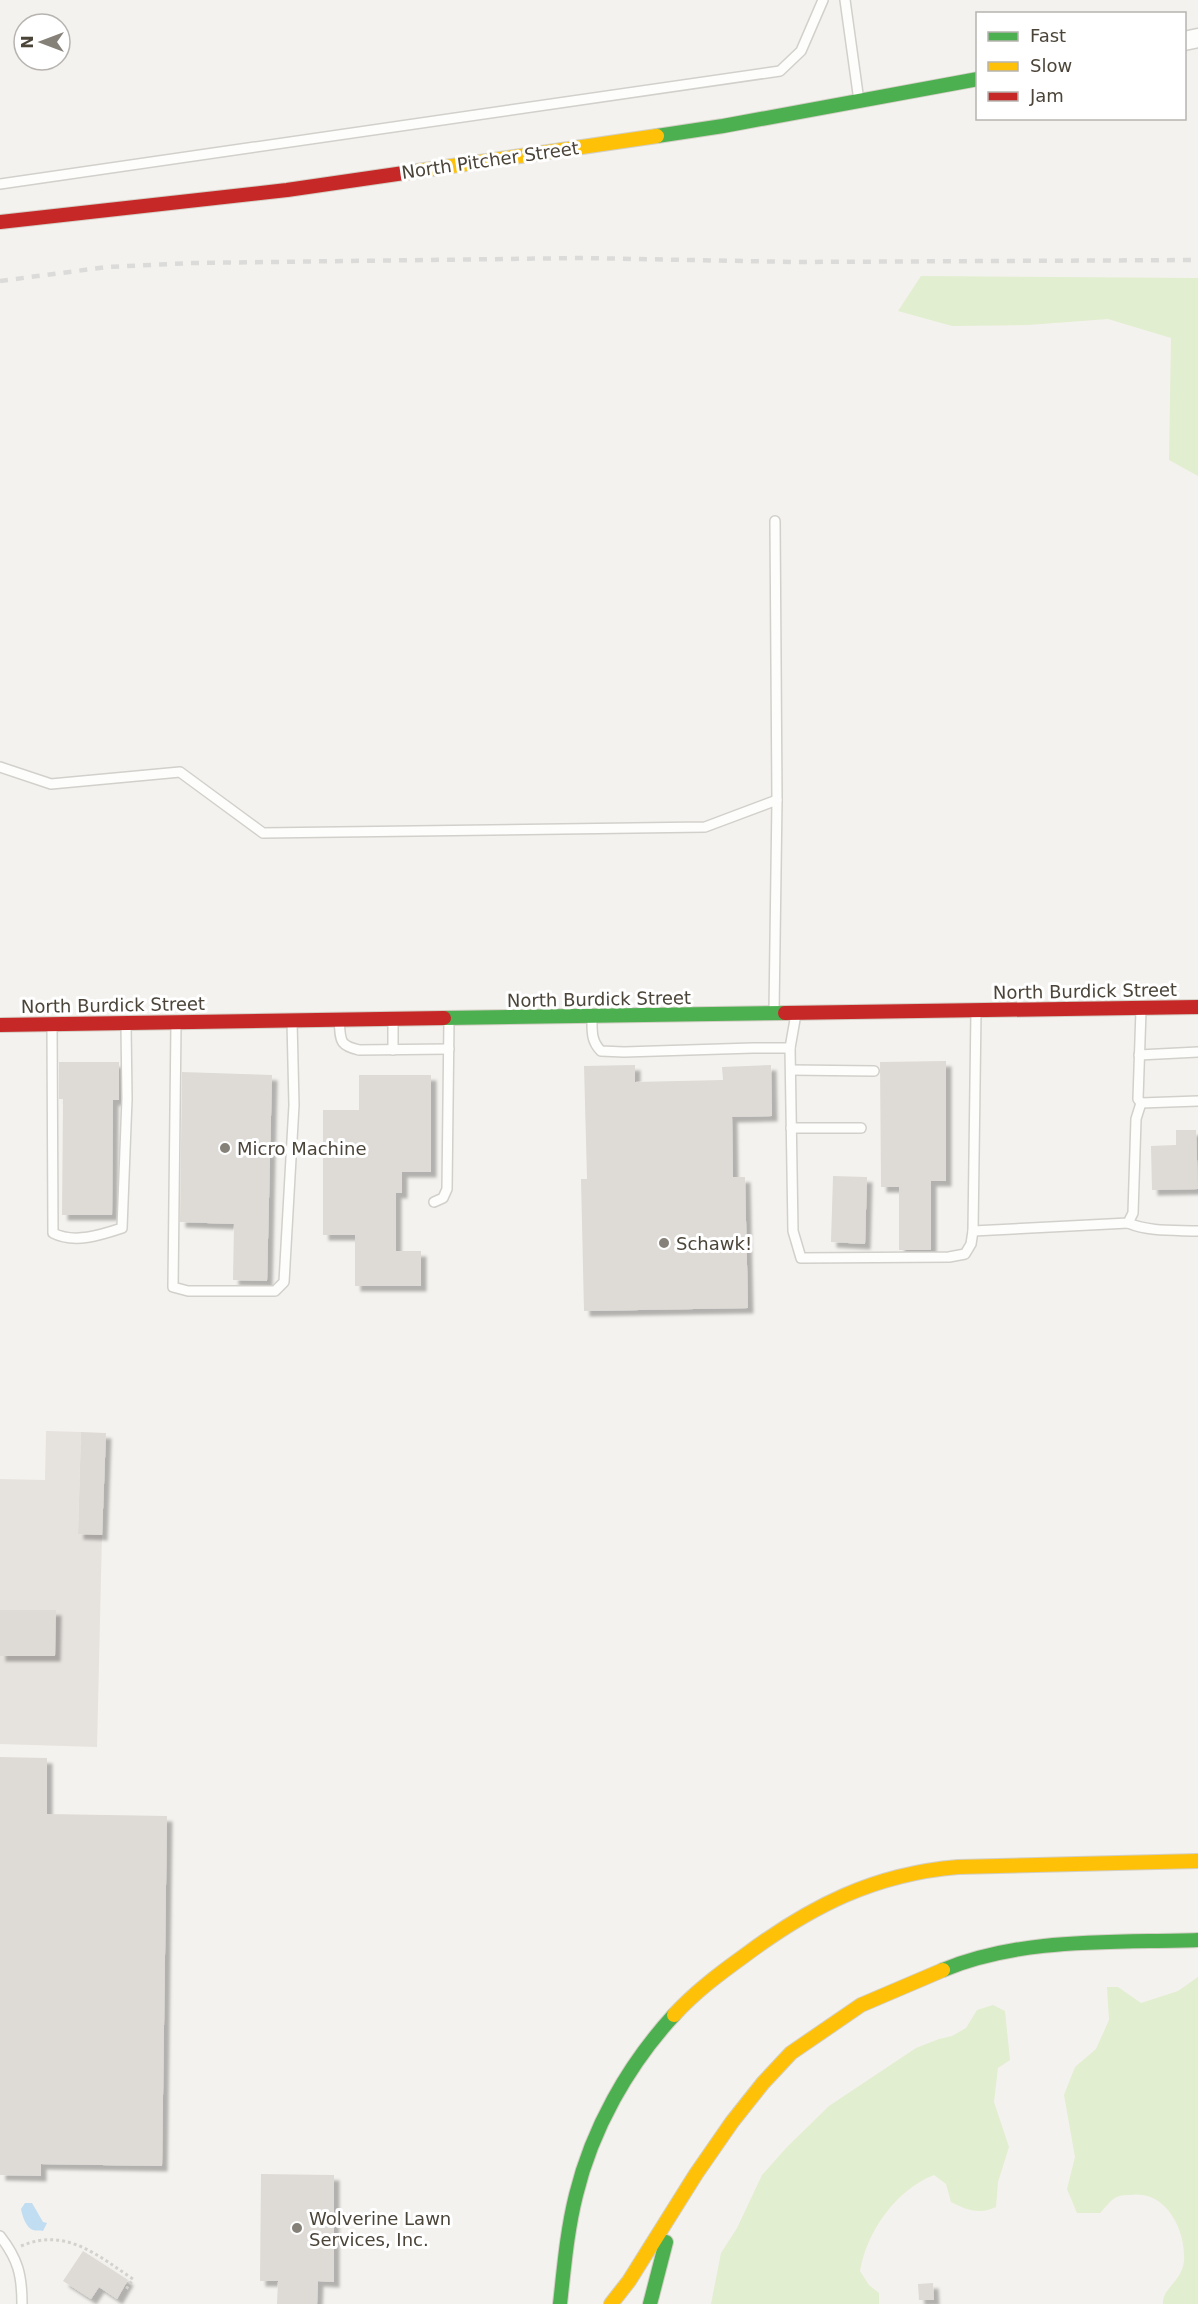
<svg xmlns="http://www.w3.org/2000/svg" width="1198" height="2304" viewBox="0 0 1198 2304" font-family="'DejaVu Sans',sans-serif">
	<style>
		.industrial { fill: #e6e2de }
		.green { fill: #e1eecf }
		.water { fill: #c0ddf1 }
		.building { fill: #dedbd6; filter: url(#shadow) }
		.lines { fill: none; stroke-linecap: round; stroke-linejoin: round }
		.lane-casing { stroke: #d2d0cb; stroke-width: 12 }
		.street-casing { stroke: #d2d0cb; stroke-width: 21 }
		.fast-casing { stroke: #d3cfc5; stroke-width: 16 }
		.slow-casing { stroke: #d3cfc5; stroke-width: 16 }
		.jam-casing { stroke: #d3cfc5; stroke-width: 16 }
		.path { stroke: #d3d2cc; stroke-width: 3; stroke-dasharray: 3 3; stroke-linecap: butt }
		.lane { stroke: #fdfdfc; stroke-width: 9 }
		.street { stroke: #fdfdfc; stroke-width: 18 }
		.fast { stroke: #4caf50; stroke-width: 14 }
		.slow { stroke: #ffc107; stroke-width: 14 }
		.jam { stroke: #c62828; stroke-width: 14 }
		.rail { stroke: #dbdbda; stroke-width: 4.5; stroke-dasharray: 8 8; stroke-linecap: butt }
		.poi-dot { fill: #868178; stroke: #fff; stroke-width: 2 }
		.labels { text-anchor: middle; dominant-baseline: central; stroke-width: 6; stroke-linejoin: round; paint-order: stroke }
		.street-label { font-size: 18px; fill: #4b4439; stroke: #fff }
		.poi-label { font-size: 18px; fill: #4b4439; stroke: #fff; text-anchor: start }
	</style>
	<defs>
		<filter id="shadow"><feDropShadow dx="5.5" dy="5.5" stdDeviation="1.5" flood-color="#0004"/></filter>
	</defs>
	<rect width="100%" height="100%" fill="#f4f2ee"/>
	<polygon class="industrial" points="46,1431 81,1432 78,1534 102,1535 97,1747 0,1744 0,1479 45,1480"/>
	<g class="green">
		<polygon points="921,276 1198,278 1198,476 1169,460 1171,338 1108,319 1028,325 952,326 898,311"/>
		<path d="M1198 1977V2304H1163C1162 2288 1182 2282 1184 2261 1186 2230 1166 2190 1131 2195 1127 2195 1121 2195 1117 2197 1111 2199 1105 2208 1100 2213H1077L1067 2189 1075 2157 1064 2095 1075 2067 1096 2049 1109 2020 1107 1987H1118L1141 2003 1178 1991Z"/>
		<path d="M993 2005 1005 2011 1010 2060 998 2068 994 2102 1009 2147 998 2182 996 2207C980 2215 966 2210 951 2202L946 2184 934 2175C896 2190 867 2231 860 2271L869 2285 879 2293V2304H711L721 2253 737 2228 762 2175 787 2147 829 2106 916 2048 939 2039 952 2036 966 2028 977 2010Z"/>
	</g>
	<path class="water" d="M25 2203H32L43 2222 47 2223 43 2231C40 2230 36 2231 33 2230 26 2228 22 2215 21 2209Z"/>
	<g class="building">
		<polygon points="946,1061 946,1181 931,1181 931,1250 899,1250 899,1187 881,1187 880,1062"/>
		<polygon points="59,1062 119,1062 119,1100 113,1100 112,1215 62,1215 63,1099 59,1099"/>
		<polygon points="635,1065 635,1082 723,1080 722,1067 771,1065 772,1116 732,1117 733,1177 745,1177 748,1308 584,1311 581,1179 587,1179 584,1066"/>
		<polygon points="182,1072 272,1075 267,1281 233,1280 234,1224 180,1222"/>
		<polygon points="359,1075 431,1075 431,1172 402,1172 402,1193 396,1193 396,1251 421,1251 421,1286 355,1286 355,1235 323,1235 323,1110 359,1110"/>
		<polygon points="1176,1130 1196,1130 1198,1189 1152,1190 1151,1146 1176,1145"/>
		<polygon points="833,1176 867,1177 865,1244 831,1242"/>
		<polygon points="81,1432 106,1433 102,1535 78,1534"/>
		<polygon points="0,1610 56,1610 55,1656 0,1656"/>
		<polygon points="0,1757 47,1758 47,1814 167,1816 162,2166 41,2164 41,2176 0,2175"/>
		<polygon points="261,2174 334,2175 334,2282 318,2281 317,2304 277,2304 278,2281 260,2281"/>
		<polygon points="83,2251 128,2280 117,2299 99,2287 91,2299 63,2281"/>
		<polygon points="933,2283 934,2300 919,2300 918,2284"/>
	</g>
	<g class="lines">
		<g class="lane-casing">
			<g id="lane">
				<polyline points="845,0 859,101"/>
				<polyline points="0,184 780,71 801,51 823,0"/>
				<polyline points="0,767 51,784 180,772 263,833 705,827 777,800"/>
				<polyline points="1141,1010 1138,1099 1141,1103 1198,1101"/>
				<polyline points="774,1012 777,800 775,521"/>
				<polyline points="796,1014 790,1048 793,1231 801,1258 949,1257 965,1254 971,1244 973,1231 976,1011"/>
				<path d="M592 1017C592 1031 591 1041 601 1051L624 1052 753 1048H790"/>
				<polyline points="393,1019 393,1050"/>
				<path d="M339 1020C341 1040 338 1045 359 1050L449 1049"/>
				<polyline points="176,1024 173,1287 188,1291 275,1291 284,1282 294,1105 292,1021"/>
				<path d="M52 1026 53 1233C74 1244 101 1235 122 1228L127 1099 126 1025"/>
				<polyline points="1139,1055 1198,1052"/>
				<polyline points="791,1070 874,1071"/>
				<polyline points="791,1128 861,1128"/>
				<polyline points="434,1202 443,1198 447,1189 449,1019"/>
				<path d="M1128 1223C1150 1232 1174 1230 1198 1231"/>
				<polyline points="973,1231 1128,1223 1133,1213 1136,1119 1141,1103"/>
				<path d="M0 2236C18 2259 22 2275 22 2304"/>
			</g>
		</g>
		<g class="street-casing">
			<polyline id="street" points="1184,41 1198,38"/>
		</g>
		<g class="fast-casing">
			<g id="fast">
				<polyline points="657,136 723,126 978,79"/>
				<polyline points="444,1018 785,1013"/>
				<path d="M943 1970C1022 1937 1114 1943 1198 1940"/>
				<path d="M560 2304C564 2268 567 2231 576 2195 592 2129 628 2065 674 2015"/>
				<polyline points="650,2304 666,2242"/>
			</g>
		</g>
		<g class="slow-casing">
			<g id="slow">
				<polyline points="404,173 657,136"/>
				<path d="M674 2015C695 1992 719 1974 744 1956 811 1906 874 1874 958 1867L1198 1861"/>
				<polyline points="611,2304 629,2281 696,2174 732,2122 763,2083 791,2053 861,2005 943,1970"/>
			</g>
		</g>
		<g class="jam-casing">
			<g id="jam">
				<polyline points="0,222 287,190 404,173"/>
				<polyline points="785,1013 1198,1007"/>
				<polyline points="0,1025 444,1018"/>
			</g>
		</g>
		<path class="path" d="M21 2246C66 2227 97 2255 133 2279L125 2291"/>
		<use href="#lane" class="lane"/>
		<use href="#street" class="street"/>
		<use href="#fast" class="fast"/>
		<use href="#slow" class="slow"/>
		<use href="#jam" class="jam"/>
		<polyline class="rail" points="0,281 107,267 191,263 584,258 797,262 1198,260"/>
	</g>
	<g class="poi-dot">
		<circle cx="225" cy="1148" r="6"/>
		<circle cx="664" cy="1243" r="6"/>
		<circle cx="297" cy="2228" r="6"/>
	</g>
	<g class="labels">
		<g class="street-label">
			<text transform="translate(490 160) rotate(-8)">North Pitcher Street</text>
			<text transform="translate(1085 991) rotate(-1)">North Burdick Street</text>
			<text transform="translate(599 999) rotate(-1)">North Burdick Street</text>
			<text transform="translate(113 1005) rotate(-1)">North Burdick Street</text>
		</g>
		<g class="poi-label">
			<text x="237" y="1148">Micro Machine</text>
			<text x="676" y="1243">Schawk!</text>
			<text x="309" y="2218">Wolverine Lawn<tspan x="309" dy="21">Services, Inc.</tspan></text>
		</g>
	</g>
	<rect x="976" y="12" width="210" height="108" fill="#ffffff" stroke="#b7b4b0" stroke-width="1.5"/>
	<rect x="988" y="32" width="30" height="9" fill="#4caf50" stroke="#b7b4b0" stroke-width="1.5"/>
	<text x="1030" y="42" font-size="18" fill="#4b4439">Fast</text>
	<rect x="988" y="62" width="30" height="9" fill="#ffc107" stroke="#b7b4b0" stroke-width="1.5"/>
	<text x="1030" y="72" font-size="18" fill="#4b4439">Slow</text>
	<rect x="988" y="92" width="30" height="9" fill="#c62828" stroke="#b7b4b0" stroke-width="1.5"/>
	<text x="1030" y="102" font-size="18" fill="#4b4439">Jam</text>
	<g transform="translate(42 42) rotate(270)"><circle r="28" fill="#ffffff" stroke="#b7b4b0" stroke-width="1.5"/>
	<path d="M0-4.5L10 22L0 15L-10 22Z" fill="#868178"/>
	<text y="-9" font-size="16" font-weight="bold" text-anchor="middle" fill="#4b4439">N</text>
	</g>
</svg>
